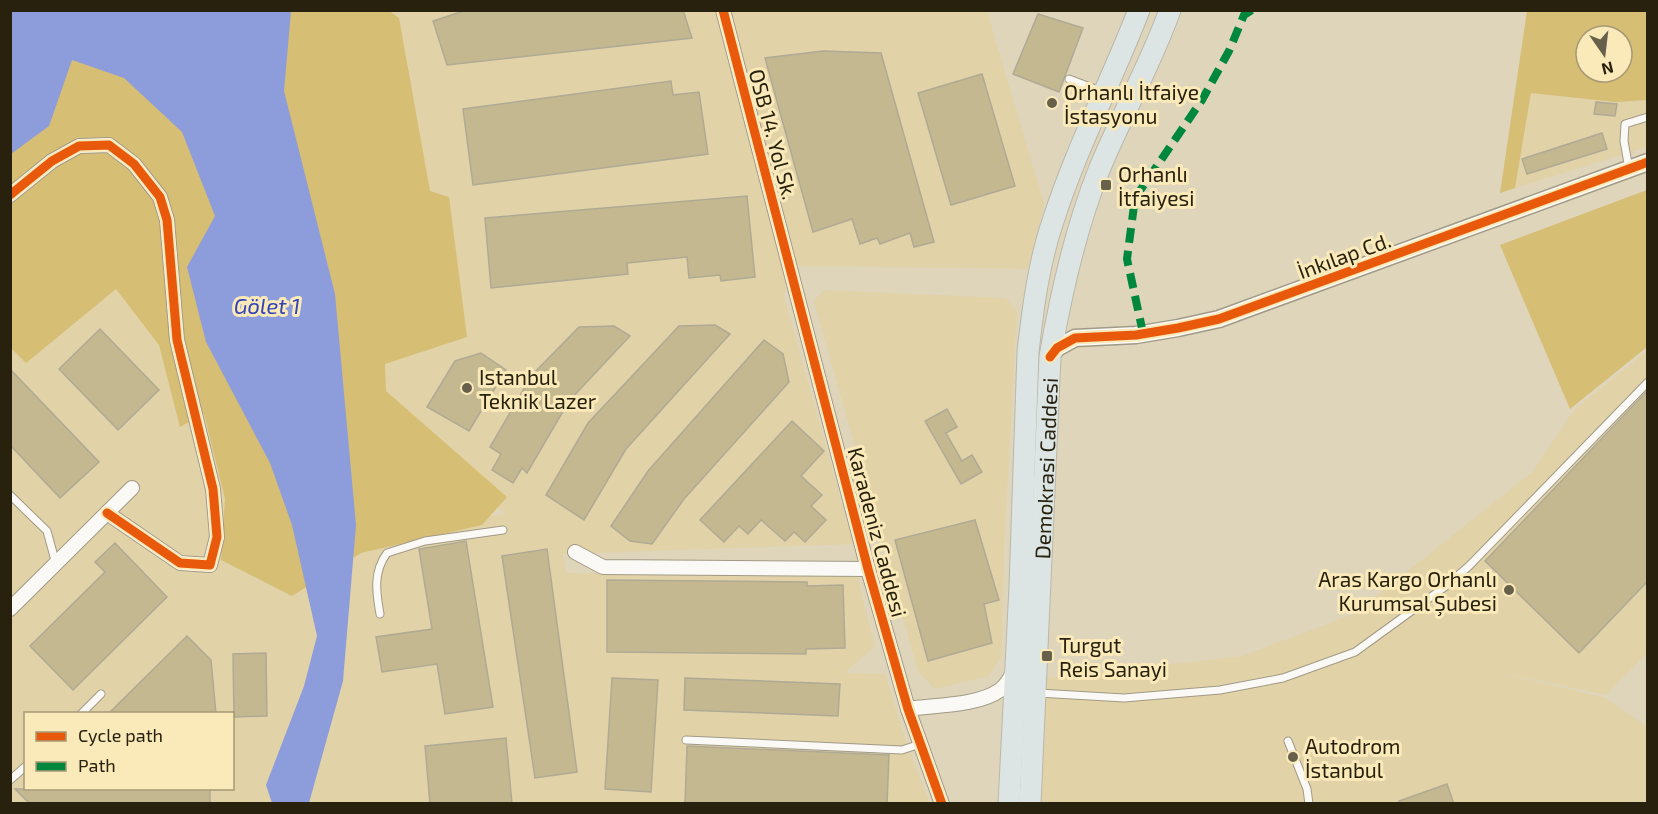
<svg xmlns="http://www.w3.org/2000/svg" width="1658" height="814" viewBox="0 0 1658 814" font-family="'Exo 2',sans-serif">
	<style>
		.built { fill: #e1d2a8; fill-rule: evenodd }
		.green { fill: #d6be74; fill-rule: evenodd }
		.water { fill: #8d9cdb }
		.building { fill: #c4b891; stroke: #b0aa95; stroke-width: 1.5 }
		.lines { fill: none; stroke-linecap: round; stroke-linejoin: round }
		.service-casing { stroke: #a19a86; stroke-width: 9 }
		.minor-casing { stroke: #a19a86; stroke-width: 16 }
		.tertiary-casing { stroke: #a19a86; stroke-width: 19 }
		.primary-casing { stroke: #bcb7a9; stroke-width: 23 }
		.service { stroke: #faf9f5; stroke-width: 7 }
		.minor { stroke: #faf9f5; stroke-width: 14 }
		.tertiary { stroke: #faf9f5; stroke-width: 16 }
		.primary { stroke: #dce5e3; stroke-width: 21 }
		.quiet { stroke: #00873e; stroke-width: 8; stroke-dasharray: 15 8; stroke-linecap: butt }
		.cycleway-casing { stroke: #fae9b9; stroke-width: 13 }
		.cycleway { stroke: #e8590c; stroke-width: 9 }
		.poi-dot { fill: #67604b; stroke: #fae9b9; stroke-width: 2 }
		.labels { text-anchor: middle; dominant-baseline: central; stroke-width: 6; stroke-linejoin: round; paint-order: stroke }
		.poi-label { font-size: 21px; fill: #27210e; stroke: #fae9b9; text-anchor: start }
		.street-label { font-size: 21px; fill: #27210e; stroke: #fae9b9 }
		.water-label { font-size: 22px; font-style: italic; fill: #3343b8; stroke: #fae9b9 }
	</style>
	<rect width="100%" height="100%" fill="#ded5bb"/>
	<g class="built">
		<path d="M10 11H987L1044 204 1028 269 791 266 784 296 853 544 563 554 566 573 857 575 875 647 844 673 885 674 907 745 930 803H11ZM378 395 505 514 365 531ZM26 714H232V788H26Z"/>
		<polygon points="1531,92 1616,102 1647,100 1647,147 1515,188"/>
		<polygon points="824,290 1005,298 1017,311 1004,547 1001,656 989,676 935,689 918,671 814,301"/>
		<polygon points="1647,351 1647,653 1606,695 1484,669 1606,698 1647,727 1647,803 1039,804 1042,766 1045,765 1042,765 1047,678 1242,656 1354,614 1532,472 1575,409"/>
	</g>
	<g class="green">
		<polygon points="388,10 399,18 430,191 449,197 467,337 385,364 386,391 507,497 482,525 361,553 292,596 221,560 225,499 204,414 180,427 159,345 116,289 26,363 11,348 10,11"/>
		<path d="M1527 11H1647V100L1616 102 1531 93 1515 188 1500 193ZM1586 36H1622V72H1586Z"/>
		<polygon points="1647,190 1647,347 1570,409 1500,245"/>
	</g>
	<polygon class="water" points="11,10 291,11 284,91 335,294 356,525 343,681 309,803 272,803 266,785 304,686 317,636 292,525 270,463 206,342 187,267 215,216 182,132 124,78 72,60 49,126 11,154"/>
	<g class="building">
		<polygon points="467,10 683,10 692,38 447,65 433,21"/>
		<polygon points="1038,14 1083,28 1059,92 1013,74"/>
		<polygon points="823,51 881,53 934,242 914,247 910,233 880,244 877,238 860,244 852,219 813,232 765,58"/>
		<polygon points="982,74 1015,186 951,205 918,93"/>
		<polygon points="671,81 673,95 699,92 708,154 473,185 463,109"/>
		<polygon points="1596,102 1617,104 1615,116 1594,114"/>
		<polygon points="1602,133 1607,149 1527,174 1522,159"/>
		<polygon points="747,196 755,277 721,281 720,275 689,278 687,257 627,263 628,274 491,288 485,218"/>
		<polygon points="715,325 730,334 626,449 584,520 546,495 588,423 679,326"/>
		<polygon points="614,326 630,336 569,401 527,473 522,468 513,483 492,470 501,454 490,447 532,375 579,327"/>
		<polygon points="100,329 159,390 118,430 59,369"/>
		<polygon points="764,340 783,354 789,382 684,499 652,544 630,541 611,526 648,471"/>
		<polygon points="481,353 506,370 469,431 427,407 455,361"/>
		<polygon points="10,369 99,462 60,498 10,445"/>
		<polygon points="1647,391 1647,582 1579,653 1485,561"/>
		<polygon points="947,409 957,427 946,433 962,461 972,455 982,472 961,484 925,421"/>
		<polygon points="792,421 824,451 801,476 822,495 811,506 826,520 805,542 794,532 785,541 761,520 748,534 739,526 724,542 700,520"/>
		<polygon points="975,520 999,600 984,604 992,643 928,661 895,540"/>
		<polygon points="466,541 493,707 445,714 437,664 382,672 376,637 432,629 419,549"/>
		<polygon points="115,543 167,597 73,690 30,646 105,572 95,562"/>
		<polygon points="547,549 577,772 535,778 502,556"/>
		<polygon points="607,580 807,582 807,586 843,585 845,648 806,649 806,654 607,652"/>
		<polygon points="187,636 211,660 216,714 108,714"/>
		<polygon points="266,653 267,716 234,717 233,654"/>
		<polygon points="612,678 658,680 651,792 605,789"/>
		<polygon points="685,678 840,684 838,716 684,710"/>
		<polygon points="506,738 512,804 430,804 425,746"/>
		<polygon points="687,746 889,755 887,804 685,804"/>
		<polygon points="1447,784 1454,804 1399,804 1399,801"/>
		<polygon points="15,789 210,789 210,804 30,804"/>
	</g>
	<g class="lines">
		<g class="service-casing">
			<g id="service">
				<polyline points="1069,79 1103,92"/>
				<polyline points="1629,169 1624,141 1625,124 1648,117"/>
				<polyline points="10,495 47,531 56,564"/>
				<path d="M380 614C376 592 373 572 387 553L425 541 503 530"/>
				<polyline points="1038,693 1124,698 1220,690 1283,678 1355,652 1446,586 1469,566 1648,382"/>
				<polyline points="81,714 101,694"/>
				<polyline points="686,740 902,750 920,744"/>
				<polyline points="1288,741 1307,789 1309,804"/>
				<polyline points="10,780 26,766"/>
			</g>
		</g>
		<g class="minor-casing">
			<g id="minor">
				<polyline points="723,10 868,569 908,709 942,804"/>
				<polyline points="10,195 52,161 79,146 109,145 134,164 160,197 167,220 177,340 213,489 217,537 210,565 180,563 107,513"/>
				<polyline points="575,552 603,567 868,569"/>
				<polyline points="10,609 132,488"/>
				<path d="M908 709C935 705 978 706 1000 690 1007 685 1010 678 1014 671"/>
			</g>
		</g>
		<g class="tertiary-casing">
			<polyline id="tertiary" points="1050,357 1057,348 1075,338 1136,335 1178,328 1219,319 1648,162"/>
		</g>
		<g class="primary-casing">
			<g id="primary">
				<path d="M1009 804 1020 587 1028 352C1033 307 1039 261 1054 218 1077 147 1112 80 1139 10"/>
				<path id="s1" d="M1030 804 1050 357C1061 293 1075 230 1099 170 1121 116 1150 66 1170 10"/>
			</g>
		</g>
		<use href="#service" class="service"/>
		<use href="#minor" class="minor"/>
		<use href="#tertiary" class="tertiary"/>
		<use href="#primary" class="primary"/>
		<polyline class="quiet" points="1143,333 1127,259 1135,198 1202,100 1229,51 1244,15 1252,10"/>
		<g class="cycleway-casing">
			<g id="cycleway">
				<polyline points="723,10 868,569 908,709 942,804"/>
				<polyline points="10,195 52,161 79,146 109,145 134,164 160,197 167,220 177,340 213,489 217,537 210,565 180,563 107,513"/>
				<polyline points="1050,357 1057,348 1075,338 1136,335 1178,328 1219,319 1648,162"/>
			</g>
		</g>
		<use href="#cycleway" class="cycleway"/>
	</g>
	<g class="poi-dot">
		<circle cx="1052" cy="103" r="6"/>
		<rect x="1100" y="179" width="12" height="12" rx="3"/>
		<circle cx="467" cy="388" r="6"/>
		<circle cx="1509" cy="590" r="6"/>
		<rect x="1041" y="650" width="12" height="12" rx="3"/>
		<circle cx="1293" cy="757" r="6"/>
	</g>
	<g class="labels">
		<g class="poi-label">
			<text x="1064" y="91">Orhanlı İtfaiye<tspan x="1064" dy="24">İstasyonu</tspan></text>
			<text x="1118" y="173">Orhanlı<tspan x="1118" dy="24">İtfaiyesi</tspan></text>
			<text x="479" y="376">Istanbul<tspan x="479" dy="24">Teknik Lazer</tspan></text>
			<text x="1497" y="578" text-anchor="end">Aras Kargo Orhanlı<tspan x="1497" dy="24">Kurumsal Şubesi</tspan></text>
			<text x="1059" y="644">Turgut<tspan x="1059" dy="24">Reis Sanayi</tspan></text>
			<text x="1305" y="745">Autodrom<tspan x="1305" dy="24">İstanbul</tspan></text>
		</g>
		<g class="street-label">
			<text transform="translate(774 134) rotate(75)">OSB 14. Yol Sk.</text>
			<text transform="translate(1344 255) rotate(-20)">İnkılap Cd.</text>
			<text stroke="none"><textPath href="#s1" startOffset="336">Demokrasi Caddesi</textPath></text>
			<text transform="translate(878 532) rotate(75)">Karadeniz Caddesi</text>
		</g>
		<g class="water-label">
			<text x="267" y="305">Gölet 1</text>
		</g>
	</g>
	<rect width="1658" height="814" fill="none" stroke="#27210e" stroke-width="24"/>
	<rect x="24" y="712" width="210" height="78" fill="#fae9b9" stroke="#a69975" stroke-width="1.5"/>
	<rect x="36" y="732" width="30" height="9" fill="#e8590c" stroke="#a69975" stroke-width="1.5"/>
	<text x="78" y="742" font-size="18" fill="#27210e">Cycle path</text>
	<rect x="36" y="762" width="30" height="9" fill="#00873e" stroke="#a69975" stroke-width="1.5"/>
	<text x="78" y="772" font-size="18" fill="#27210e">Path</text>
	<g transform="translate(1604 54) rotate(166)"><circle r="28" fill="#fae9b9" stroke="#a69975" stroke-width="1.5"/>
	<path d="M0-4.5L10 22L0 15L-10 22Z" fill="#67604b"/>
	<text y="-9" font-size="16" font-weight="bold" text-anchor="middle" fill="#27210e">N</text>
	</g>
</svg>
